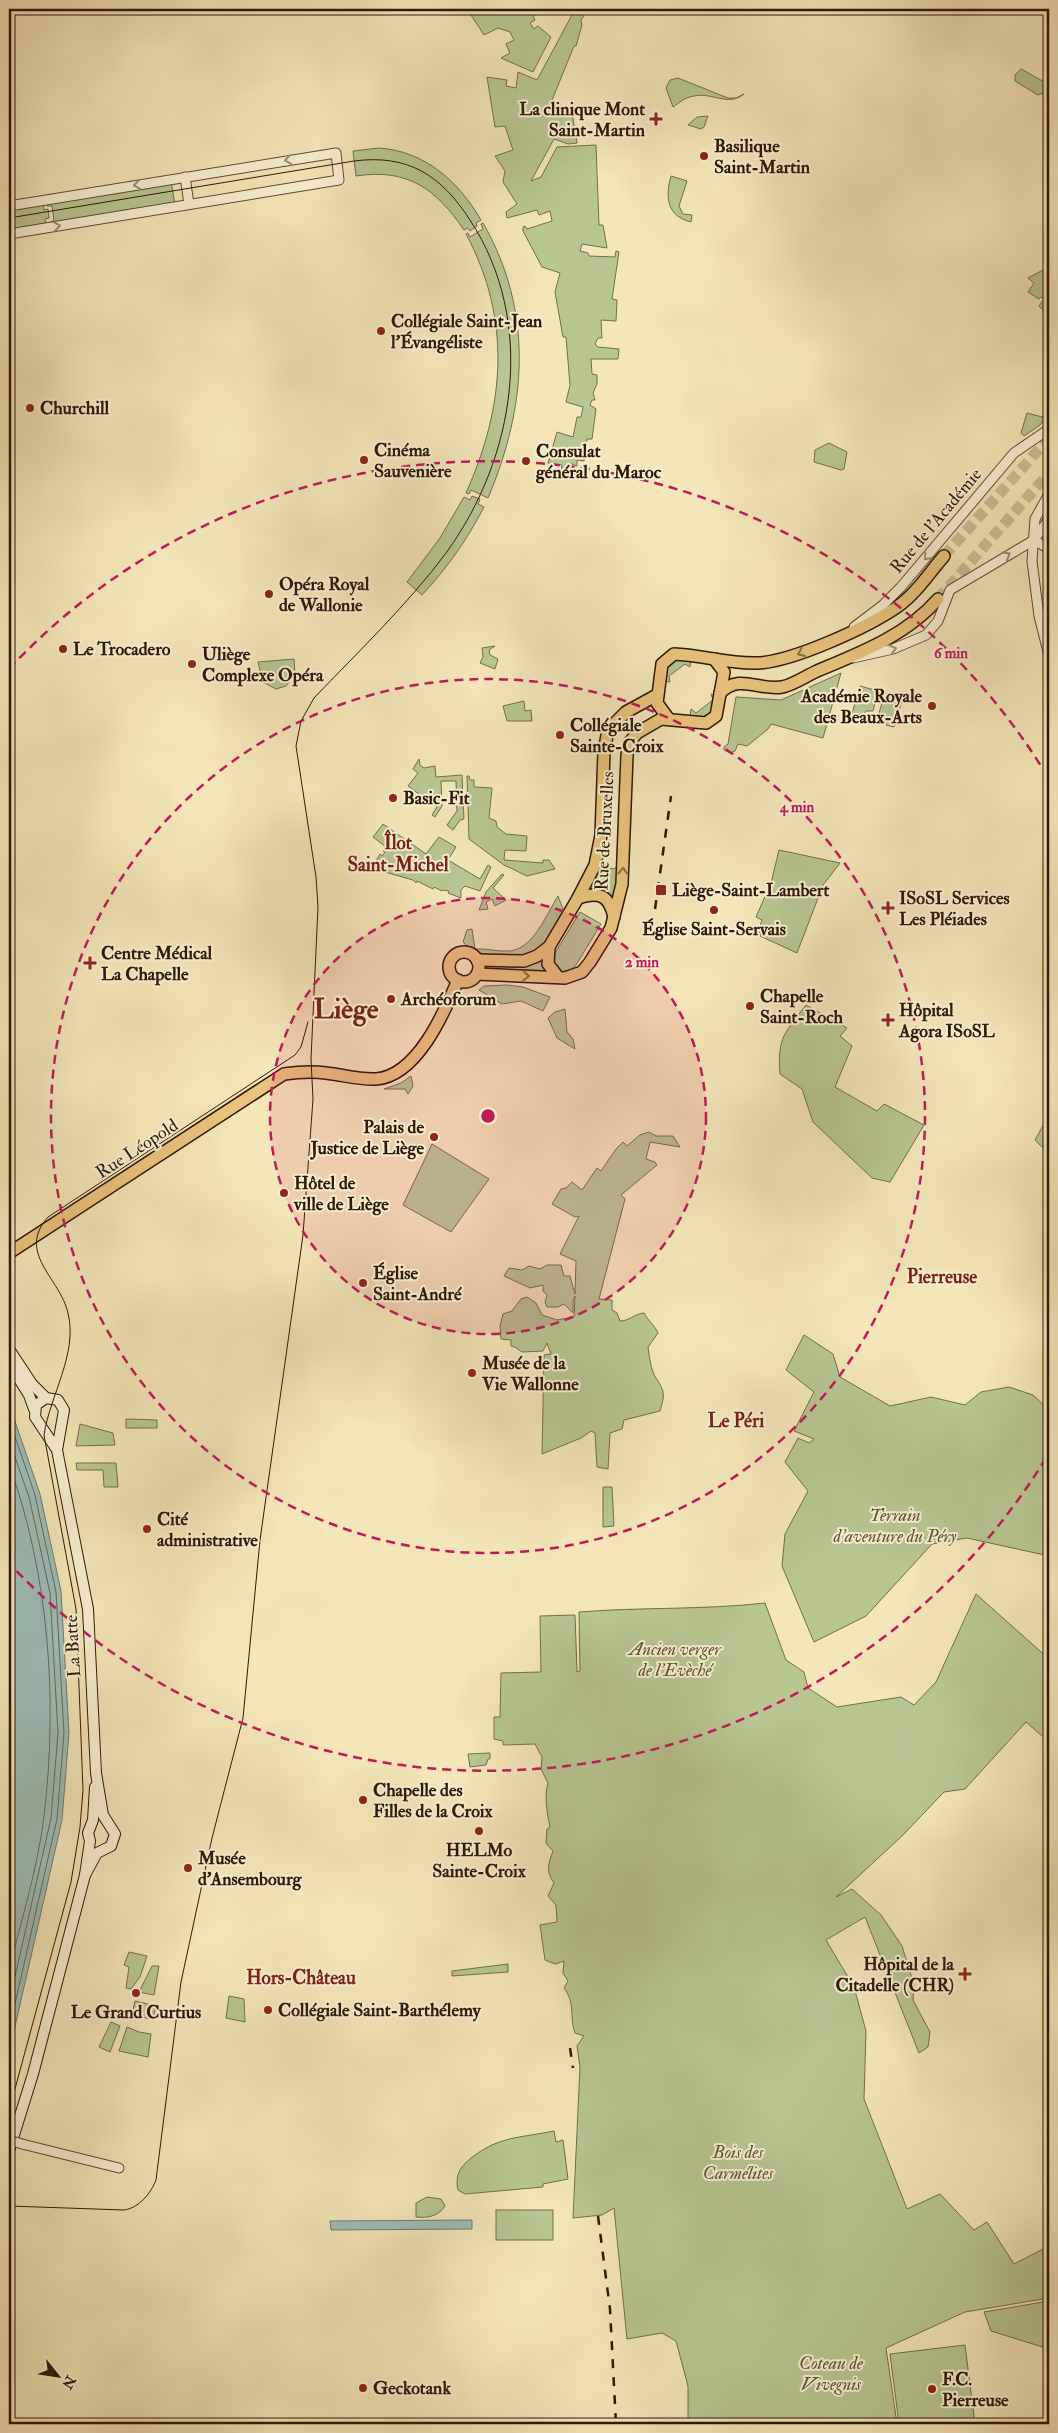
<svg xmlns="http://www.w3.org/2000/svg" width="1058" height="2433" viewBox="0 0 1058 2433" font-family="'IM FELL Double Pica',serif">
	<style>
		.green { fill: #b8c692; stroke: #736e4c }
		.water { fill: #9dbeb6; stroke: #717b70 }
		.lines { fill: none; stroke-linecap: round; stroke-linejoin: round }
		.shore { stroke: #666a5e; stroke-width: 1 }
		.primary-tunnel { stroke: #ccbd94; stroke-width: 11; stroke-dasharray: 11 5.5; stroke-linecap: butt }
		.tertiary-casing { stroke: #604b32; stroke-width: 11 }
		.secondary-casing { stroke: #2e1706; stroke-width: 12 }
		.primary-casing { stroke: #2e1706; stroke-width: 14 }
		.tertiary { stroke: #f8efd1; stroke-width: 9 }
		.secondary { stroke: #f8efd1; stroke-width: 10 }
		.primary { stroke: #eac37c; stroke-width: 11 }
		.tram { stroke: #2e1706; stroke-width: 1 }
		.rail { stroke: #2e1706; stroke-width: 2.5; stroke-dasharray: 9 9; stroke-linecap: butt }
		.tertiary-bridge-casing { stroke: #604b32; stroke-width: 11; stroke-linecap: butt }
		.tertiary-bridge { stroke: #f8efd1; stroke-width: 9 }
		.oneway { stroke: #9d8e76 }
		.oneway2 { stroke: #8c6d41 }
		.ring { fill: none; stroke: #c2185b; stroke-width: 2.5; stroke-dasharray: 9 6 }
		.poi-dot { fill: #8f2418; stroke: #f8efd1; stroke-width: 2 }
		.labels { text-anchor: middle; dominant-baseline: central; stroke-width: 4; stroke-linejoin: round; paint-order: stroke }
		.poi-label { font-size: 18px; font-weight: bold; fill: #2e1706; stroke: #f8efd1; text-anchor: start }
		.street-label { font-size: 18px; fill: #2e1706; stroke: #f8efd1 }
		.park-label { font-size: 18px; font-style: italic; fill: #5e5437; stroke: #f8efd1 }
		.neighbourhood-label { font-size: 19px; font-weight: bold; fill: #7a1f14; stroke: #f8efd1 }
		.town-label { font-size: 28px; font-weight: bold; fill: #7a1f14; stroke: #f8efd1 }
		.centre { fill: #c2185b; stroke: #f8efd1; stroke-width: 2.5 }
		.ring-label { font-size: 15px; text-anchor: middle; font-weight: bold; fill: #c2185b; stroke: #f8efd1; stroke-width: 4; stroke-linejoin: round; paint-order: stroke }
	</style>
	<rect width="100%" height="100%" fill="#f4e6b8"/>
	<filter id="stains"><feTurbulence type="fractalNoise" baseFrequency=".004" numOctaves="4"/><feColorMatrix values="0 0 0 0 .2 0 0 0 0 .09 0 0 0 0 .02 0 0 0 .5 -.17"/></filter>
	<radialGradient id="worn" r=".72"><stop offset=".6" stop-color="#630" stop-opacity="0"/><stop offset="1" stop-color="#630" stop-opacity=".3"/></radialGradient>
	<g class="green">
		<polygon points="467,9 534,9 536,14 533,16 535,20 530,23 534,29 538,26 551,37 533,72 501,58 510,53 506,44 514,40 510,32 498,28 484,35"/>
		<polygon points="579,9 584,16 581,20 582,25 576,46 574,46 550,105 571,107 577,143 568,144 554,139 531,181 541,177 557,147 596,145 599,225 603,225 607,248 582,244 580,251 588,253 589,256 615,257 616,251 619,252 612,299 617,300 616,321 601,320 602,338 598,338 595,344 598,347 619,349 618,359 591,359 592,374 597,375 597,384 593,393 595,400 592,400 590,405 596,409 592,439 587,439 584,461 577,460 577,466 569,463 567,473 561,471 562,465 548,463 557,432 573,437 577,417 581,417 583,407 566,402 570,385 566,337 563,337 555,292 560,273 542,267 523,231 523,227 525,226 527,229 552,221 550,211 539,215 537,210 507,218 506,212 517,204 503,182 505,171 495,156 513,150 505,126 495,127 487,77 507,80 506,86 516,88 518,72 537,80 573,13"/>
		<polygon points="1021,69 1046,83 1043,93 1038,95 1015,81 1015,75"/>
		<path d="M678 78 728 98H736L744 94C728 107 712 92 694 96 685 97 679 103 673 107L666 88 670 80Z"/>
		<polygon points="708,116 704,127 701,129 688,125 697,117"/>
		<path d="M379 148C425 151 459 182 481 220L476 223 477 226 470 231 468 228 464 230C436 189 408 168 356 176L353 151Z"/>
		<path d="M671 176 687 181 679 206 683 214 692 215 691 222C667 216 665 198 671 176Z"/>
		<polygon points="171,181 175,205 51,226 50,222 54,221 52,206 47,206 46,202"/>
		<polygon points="43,202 44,210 48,209 49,218 45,219 46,227 9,233 9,209"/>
		<path d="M483 223C534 312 527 406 488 498L471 490 469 494 466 493C505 406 512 320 466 234L468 233 470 237 483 229 481 224Z"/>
		<polygon points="1043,270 1049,272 1049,316 1039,306 1044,299 1041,297 1039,299 1028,292 1034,283 1028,278"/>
		<polygon points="1027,413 1046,418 1040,425 1024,436 1021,433"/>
		<polygon points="829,443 847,452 844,469 841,470 814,462 815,450"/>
		<path d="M472 496 480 499 478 504 484 507C467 540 447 568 422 595L407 582 440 538 464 497 470 500Z"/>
		<polygon points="495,646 489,650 490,655 498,659 495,669 480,663 483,657 482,648"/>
		<polygon points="294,659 295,674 286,686 276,689 263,682 258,662"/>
		<polygon points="676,660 691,660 690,667 685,664 669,676 670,682 664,681 667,667"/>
		<polygon points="841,673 823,738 771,724 768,729 747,746 738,744 735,751 730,753 724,750 724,747 728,744 736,697 781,700"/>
		<polygon points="860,686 878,691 873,711 866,711 862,717 852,714"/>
		<polygon points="885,693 903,697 894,727 886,725 885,717 879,713"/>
		<polygon points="711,694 717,695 714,710 704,717 690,716 691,709 696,713 713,700"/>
		<polygon points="524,701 525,711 531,710 532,721 507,721 503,706"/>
		<polygon points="419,759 420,765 424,768 435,766 436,777 462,775 464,819 460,820 453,830 447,825 457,811 456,781 441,781 442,806 435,817 432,815 437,807 408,786 418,773 413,769"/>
		<polygon points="467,776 469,776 470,780 474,780 474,787 492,788 489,818 496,821 497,827 506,834 527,836 526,851 505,850 504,860 543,863 543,860 549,860 555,869 527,876 504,865 469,839"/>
		<polygon points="383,824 426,854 439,837 456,847 448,860 480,879 488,865 491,867 480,891 465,886 461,890 461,898 448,893 449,891 443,890 442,891 434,887 433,889 417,881 416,883 413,880 371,868 378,862 376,861 380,854 382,856 385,852 383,851 386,847 373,837"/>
		<polygon points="779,850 840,863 823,885 797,953 760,936 761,933 758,932 762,920 756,917 771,883"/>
		<polygon points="602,860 608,868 614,869 618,865 614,899 602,890 590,889"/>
		<polygon points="502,874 504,875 493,888 506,900 495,906 492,899 486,902 488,909 479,910 486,892"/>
		<path d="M558 896 564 912C557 922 552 937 543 945 524 963 480 960 463 942L467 930 472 929 475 949C485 948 498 952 510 951 534 948 546 915 558 896Z"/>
		<polygon points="580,912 601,924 576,965 571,970 560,972 552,958"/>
		<polygon points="545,954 549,972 487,971 488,963"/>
		<polygon points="507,985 523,987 550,997 543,1011 521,1001 502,1004 479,990 484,986"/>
		<path d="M806 1005 847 1028 840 1036 852 1046 835 1087 877 1111 884 1104 924 1125 890 1182 872 1178 813 1122 802 1089 780 1074C777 1037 785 1033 806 1005Z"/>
		<polygon points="565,1009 567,1032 573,1039 575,1049 557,1038 548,1018 555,1012"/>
		<polygon points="411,1076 413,1086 408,1094 405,1089 384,1089 401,1083"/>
		<polygon points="1049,1115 1049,1154 1035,1140"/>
		<path d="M649 1132 656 1136H673L680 1147 650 1142 646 1159 655 1162 657 1165 621 1195 625 1199 599 1299 612 1300V1310L617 1313 620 1321C629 1321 634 1314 644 1313 648 1321 654 1324 658 1333L648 1347C649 1354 651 1372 656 1378 665 1392 665 1394 660 1411L624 1420 622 1429 610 1433 608 1469 597 1467 595 1433 591 1431 581 1438 542 1454 544 1355 551 1354 547 1343 543 1351 522 1352 515 1347 511 1346V1340L501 1339 500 1326 503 1314 512 1311 521 1299 527 1297 536 1303 542 1315 557 1320 574 1317 575 1296 573 1301V1313L564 1304 558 1307H547L545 1302 547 1295 543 1291V1285L530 1288 504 1276 509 1268 522 1270 529 1266 540 1269 547 1265H561L564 1276H570L575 1294 576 1261 560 1254 579 1216 575 1217 552 1204 561 1189 566 1188 572 1182 582 1190 597 1168 601 1171 616 1149 623 1142 627 1146 640 1135Z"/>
		<polygon points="432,1144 489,1179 451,1232 403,1205"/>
		<polygon points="804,1335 833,1354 840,1377 890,1406 931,1397 965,1405 981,1392 1009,1387 1033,1395 1049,1410 1049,1556 967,1538 932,1544 866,1616 814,1642 782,1566 785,1534 808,1491 785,1462 798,1438 809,1443 814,1439 794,1431 814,1392 786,1370"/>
		<polygon points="126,1419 157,1420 157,1428 126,1428"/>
		<polygon points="80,1424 113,1433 115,1445 76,1446"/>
		<polygon points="76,1463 116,1463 118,1487 104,1487 103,1470 77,1470"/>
		<polygon points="603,1487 612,1487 614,1526 603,1527"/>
		<path d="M976 1594 1049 1659V1742L1026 1722 965 1789 944 1792 902 1836 836 1897 852 1889 881 1915 902 1946 914 1985 913 2000 930 2032 928 2047 919 2053 865 1917 826 1940 854 1987 866 2031 864 2099 907 2209 940 2194 974 2230 987 2222 1014 2264 1049 2246V2298L965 2312 886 2348 897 2424H688V2386L676 2341 662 2333 627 2339 614 2208 602 2215 573 2218 580 2067 577 2046 584 2036 575 2033C569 2016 576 2004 564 1988L568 1981 563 1973 564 1961 555 1964 545 1960 540 1925 557 1922 556 1905 548 1896 554 1883C546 1872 548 1864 553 1851L546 1843 547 1829 550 1827C547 1813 544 1796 548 1783L541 1769 542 1757 535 1744 503 1745V1741L494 1739V1717H500L501 1673 541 1672 540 1616 575 1615 577 1672 580 1671 579 1612C641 1607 703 1610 765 1603L786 1660 804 1672 808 1688 837 1707 901 1697 914 1705 936 1682Z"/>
		<polygon points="490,1753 490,1759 488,1759 486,1765 470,1767 468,1754"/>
		<polygon points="129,1952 147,1956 140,1977 131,1989 126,1988 129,1967 124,1965"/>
		<polygon points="508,1964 508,1972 452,1976 452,1971"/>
		<polygon points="152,1966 159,1966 154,1995 139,1992"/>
		<polygon points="229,1996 244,1999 245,2022 226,2018"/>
		<polygon points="135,2001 156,2006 153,2020 132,2014"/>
		<polygon points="111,2022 120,2026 110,2052 99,2047"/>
		<polygon points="127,2027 139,2032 151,2034 148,2057 119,2051"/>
		<path d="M554 2131 556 2142 563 2140 568 2179 543 2184V2187L465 2194 458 2190C455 2176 459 2168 470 2159 498 2136 520 2138 554 2131Z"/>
		<path d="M427 2197 441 2199 445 2206C438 2217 427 2218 416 2217V2203Z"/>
		<rect x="496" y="2210" width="57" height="30"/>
		<polygon points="1049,2301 1049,2349 991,2331 984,2312"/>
		<polygon points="965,2345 975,2424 899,2424 890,2354"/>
	</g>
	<g class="water">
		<polygon points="9,1404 40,1494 61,1591 69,1733 62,1820 9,2053"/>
		<polygon points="472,2220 472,2229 331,2230 330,2221"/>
	</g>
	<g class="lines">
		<g class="shore">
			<polyline points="9,1419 35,1495 56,1592 64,1733 57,1819 9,2030"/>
			<polyline points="9,1440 29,1497 50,1593 58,1733 51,1818 9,2003"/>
			<path d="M9 1464C49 1575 58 1699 44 1816 38 1868 21 1920 9 1971"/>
		</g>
		<g class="primary-tunnel">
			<polyline points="944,556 1049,438"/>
			<polyline points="938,599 1049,473"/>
		</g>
		<g class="tertiary-casing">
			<g id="tertiary">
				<polyline points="185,177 189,204"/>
				<polyline points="9,206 336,153 339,180 9,234"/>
				<polyline points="1049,494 1035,519 1032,561 1039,616 1049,656"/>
				<polyline points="1034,540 1049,549"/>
				<polyline points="854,627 883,605 901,587 1014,453 1049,429"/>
				<polyline points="853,658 893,649 926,635 938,621 950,590 1034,540 1049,519"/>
				<polyline points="22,2144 119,2168"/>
			</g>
		</g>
		<g class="secondary-casing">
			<g id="secondary">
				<polyline points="9,1349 32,1384 46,1398"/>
				<polyline points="9,1363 29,1395 34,1409"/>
				<polyline points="57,1450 35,1417 36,1405 46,1398 58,1400 64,1410 57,1450 88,1609 96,1773 103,1815 115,1834 111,1846 97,1853 85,1875"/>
				<polyline points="9,2151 33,2074 85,1875 90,1841 88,1833 93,1820 95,1787"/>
			</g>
		</g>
		<g class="primary-casing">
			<g id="primary">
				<path d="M720 693C740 673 758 691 782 687 793 685 806 676 817 671 860 653 907 635 938 599"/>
				<path d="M668 718 657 703 662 664 674 654C701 655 729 664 757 663 792 662 868 627 897 607 916 594 929 573 944 556"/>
				<path d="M578 898C599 891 609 895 614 917"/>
				<polyline points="549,947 548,964 558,977"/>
				<circle cx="464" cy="967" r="15"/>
				<polyline points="477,960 524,961 537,956 549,947 578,898 595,865 601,835 604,752 608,730 626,712 657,695"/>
				<polyline points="477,974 565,978 582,972 590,962 611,928 622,884 627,755 629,743 637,733 661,719 706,723 716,716 724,672 714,659"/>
				<path d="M9 1253 284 1074C298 1072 312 1071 326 1073 343 1075 360 1080 376 1079 417 1076 444 1013 458 980"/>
			</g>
		</g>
		<use href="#tertiary" class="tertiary"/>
		<use href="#secondary" class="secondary"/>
		<use href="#primary" class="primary"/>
		<g class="tram">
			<path d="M9 218 354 161C408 154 441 175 470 220 537 322 516 457 446 553 409 603 358 652 314 698L301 721 296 746 316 877 318 907 311 1059 313 1099 303 1235 260 1540 243 1718 212 1838 181 1982 156 2180C151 2193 139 2208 124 2210L9 2206"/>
			<path d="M9 2111 71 1882 80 1827 83 1790 76 1609 44 1435C50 1395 78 1354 68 1313 60 1278 16 1253 48 1217L295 1055 301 1047 308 1022"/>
		</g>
		<g class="rail">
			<polyline points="655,909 671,796"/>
			<polyline points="570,2048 573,2068"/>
			<polyline points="598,2216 610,2309 616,2424"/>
		</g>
		<g class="tertiary-bridge-casing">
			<polyline id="tertiary-bridge" points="9,2140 22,2144"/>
		</g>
		<use href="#tertiary-bridge" class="tertiary-bridge"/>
	</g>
	<defs><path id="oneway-chevron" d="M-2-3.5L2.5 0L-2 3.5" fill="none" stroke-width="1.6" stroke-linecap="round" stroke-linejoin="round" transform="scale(1.25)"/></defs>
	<g class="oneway">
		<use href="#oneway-chevron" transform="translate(288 160) rotate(171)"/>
		<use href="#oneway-chevron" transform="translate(137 185) rotate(171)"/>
		<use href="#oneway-chevron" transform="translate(57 226) rotate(-9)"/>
		<use href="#oneway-chevron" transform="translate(1007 555) rotate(-30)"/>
		<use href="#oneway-chevron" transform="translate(927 557) rotate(130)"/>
		<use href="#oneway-chevron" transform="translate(893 649) rotate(-17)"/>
	</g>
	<g class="oneway2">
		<use href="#oneway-chevron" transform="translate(801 653) rotate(157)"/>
		<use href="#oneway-chevron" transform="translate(623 871) rotate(-87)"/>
		<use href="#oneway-chevron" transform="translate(526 976) rotate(2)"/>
	</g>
	<circle cx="488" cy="1116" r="218" fill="#c2185b" fill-opacity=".12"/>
	<g class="ring">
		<circle cx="488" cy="1116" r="218"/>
		<circle cx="488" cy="1116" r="437"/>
		<path d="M1046 1458A655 655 0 0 1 9 1563M9 669A655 655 0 0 1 1046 774"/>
	</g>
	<g class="poi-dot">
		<path d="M653.5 111.5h5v5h5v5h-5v5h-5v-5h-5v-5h5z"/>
		<circle cx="704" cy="156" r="5"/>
		<circle cx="381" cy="331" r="5"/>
		<circle cx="30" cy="408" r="5"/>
		<circle cx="364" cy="460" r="5"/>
		<circle cx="526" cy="461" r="5"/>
		<circle cx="269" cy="594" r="5"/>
		<circle cx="63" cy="649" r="5"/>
		<circle cx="192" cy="664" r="5"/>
		<circle cx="932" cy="706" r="5"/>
		<circle cx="560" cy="735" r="5"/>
		<circle cx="393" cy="798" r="5"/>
		<rect x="655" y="884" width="12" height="12" rx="2.5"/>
		<path d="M885.5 900.5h5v5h5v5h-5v5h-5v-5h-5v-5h5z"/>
		<circle cx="714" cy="910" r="5"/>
		<path d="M87.5 955.5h5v5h5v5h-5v5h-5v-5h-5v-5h5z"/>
		<circle cx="391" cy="999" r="5"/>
		<circle cx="750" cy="1006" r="5"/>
		<path d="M885.5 1012.5h5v5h5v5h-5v5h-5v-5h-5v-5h5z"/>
		<circle cx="434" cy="1137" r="5"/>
		<circle cx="284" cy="1193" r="5"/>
		<circle cx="363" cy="1283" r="5"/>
		<circle cx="472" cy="1373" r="5"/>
		<circle cx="147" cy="1529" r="5"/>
		<circle cx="363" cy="1800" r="5"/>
		<circle cx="479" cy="1831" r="5"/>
		<circle cx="188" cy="1868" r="5"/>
		<path d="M962.5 1966.5h5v5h5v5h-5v5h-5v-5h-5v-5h5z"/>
		<circle cx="136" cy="1993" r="5"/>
		<circle cx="268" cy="2010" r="5"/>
		<circle cx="363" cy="2388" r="5"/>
		<circle cx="932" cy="2389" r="5"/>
	</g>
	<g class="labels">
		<g class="poi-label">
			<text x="645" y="109" text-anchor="end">La clinique Mont<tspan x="645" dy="21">Saint-Martin</tspan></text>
			<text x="714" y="146">Basilique<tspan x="714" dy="21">Saint-Martin</tspan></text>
			<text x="391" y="321">Collégiale Saint-Jean<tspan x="391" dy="21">l'Évangéliste</tspan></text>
			<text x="40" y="408">Churchill</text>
			<text x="374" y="450">Cinéma<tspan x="374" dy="21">Sauvenière</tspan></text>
			<text x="536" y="451">Consulat<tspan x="536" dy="21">général du Maroc</tspan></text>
			<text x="279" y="584">Opéra Royal<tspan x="279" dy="21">de Wallonie</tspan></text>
			<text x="73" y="649">Le Trocadero</text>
			<text x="202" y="654">Uliège<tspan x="202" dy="21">Complexe Opéra</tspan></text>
			<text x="922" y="696" text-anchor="end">Académie Royale<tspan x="922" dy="21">des Beaux-Arts</tspan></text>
			<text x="570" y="725">Collégiale<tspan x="570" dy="21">Sainte-Croix</tspan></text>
			<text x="403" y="798">Basic-Fit</text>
			<text x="672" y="890">Liège-Saint-Lambert</text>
			<text x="899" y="898">ISoSL Services<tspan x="899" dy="21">Les Pléiades</tspan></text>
			<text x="714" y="929" text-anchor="middle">Église Saint-Servais</text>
			<text x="101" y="953">Centre Médical<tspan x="101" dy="21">La Chapelle</tspan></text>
			<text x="760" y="996">Chapelle<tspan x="760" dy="21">Saint-Roch</tspan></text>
			<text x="401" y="999">Archéoforum</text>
			<text x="899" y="1010">Hôpital<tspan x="899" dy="21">Agora ISoSL</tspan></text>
			<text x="424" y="1127" text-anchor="end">Palais de<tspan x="424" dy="21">Justice de Liège</tspan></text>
			<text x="294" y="1183">Hôtel de<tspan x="294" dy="21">ville de Liège</tspan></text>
			<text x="373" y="1273">Église<tspan x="373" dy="21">Saint-André</tspan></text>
			<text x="482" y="1363">Musée de la<tspan x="482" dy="21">Vie Wallonne</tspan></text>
			<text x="157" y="1519">Cité<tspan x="157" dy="21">administrative</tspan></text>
			<text x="373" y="1790">Chapelle des<tspan x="373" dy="21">Filles de la Croix</tspan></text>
			<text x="479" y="1850" text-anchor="middle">HELMo<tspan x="479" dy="21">Sainte-Croix</tspan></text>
			<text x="198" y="1858">Musée<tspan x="198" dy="21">d'Ansembourg</tspan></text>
			<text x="954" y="1964" text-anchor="end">Hôpital de la<tspan x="954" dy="21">Citadelle (CHR)</tspan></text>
			<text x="278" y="2010">Collégiale Saint-Barthélemy</text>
			<text x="136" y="2012" text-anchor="middle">Le Grand Curtius</text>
			<text x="942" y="2379">F.C.<tspan x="942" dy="21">Pierreuse</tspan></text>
			<text x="373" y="2388">Geckotank</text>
		</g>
		<g class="street-label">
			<text transform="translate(936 521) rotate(-50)">Rue de l'Académie</text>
			<text transform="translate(605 831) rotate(-87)">Rue de Bruxelles</text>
			<text transform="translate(137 1149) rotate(-33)">Rue Léopold</text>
			<text transform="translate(73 1646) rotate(-93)">La Batte</text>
		</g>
		<g class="park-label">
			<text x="895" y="1515">Terrain<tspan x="895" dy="21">d'aventure du Péry</tspan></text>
			<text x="675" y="1649">Ancien verger<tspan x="675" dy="21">de l'Evèché</tspan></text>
			<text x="738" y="2152">Bois des<tspan x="738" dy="21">Carmélites</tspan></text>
			<text x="831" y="2363">Coteau de<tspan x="831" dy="21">Vivegnis</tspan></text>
		</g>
		<g class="neighbourhood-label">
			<text x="398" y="843">Îlot<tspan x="398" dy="22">Saint-Michel</tspan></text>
			<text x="942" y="1277">Pierreuse</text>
			<text x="736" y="1421">Le Péri</text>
			<text x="301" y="1978">Hors-Château</text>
		</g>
		<g class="town-label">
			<text x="346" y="1009">Liège</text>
		</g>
	</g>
	<circle cx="488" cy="1116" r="8" class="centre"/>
	<g class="ring-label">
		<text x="951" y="658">6 min</text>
		<text x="797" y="812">4 min</text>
		<text x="642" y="967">2 min</text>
	</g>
	<rect width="1058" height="2433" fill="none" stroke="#f4e6b8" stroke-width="30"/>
	<rect x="10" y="10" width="1038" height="2413" fill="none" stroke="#2e1706" stroke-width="2.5"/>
	<rect x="15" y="15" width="1028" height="2403" fill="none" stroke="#2e1706"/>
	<g transform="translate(58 2376) rotate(120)" stroke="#f8efd1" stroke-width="4" paint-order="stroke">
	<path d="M0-4L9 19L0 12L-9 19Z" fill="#2e1706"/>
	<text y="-8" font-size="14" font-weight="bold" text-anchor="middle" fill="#2e1706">N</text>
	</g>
	<rect width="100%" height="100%" filter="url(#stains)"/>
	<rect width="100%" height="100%" fill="url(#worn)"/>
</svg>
